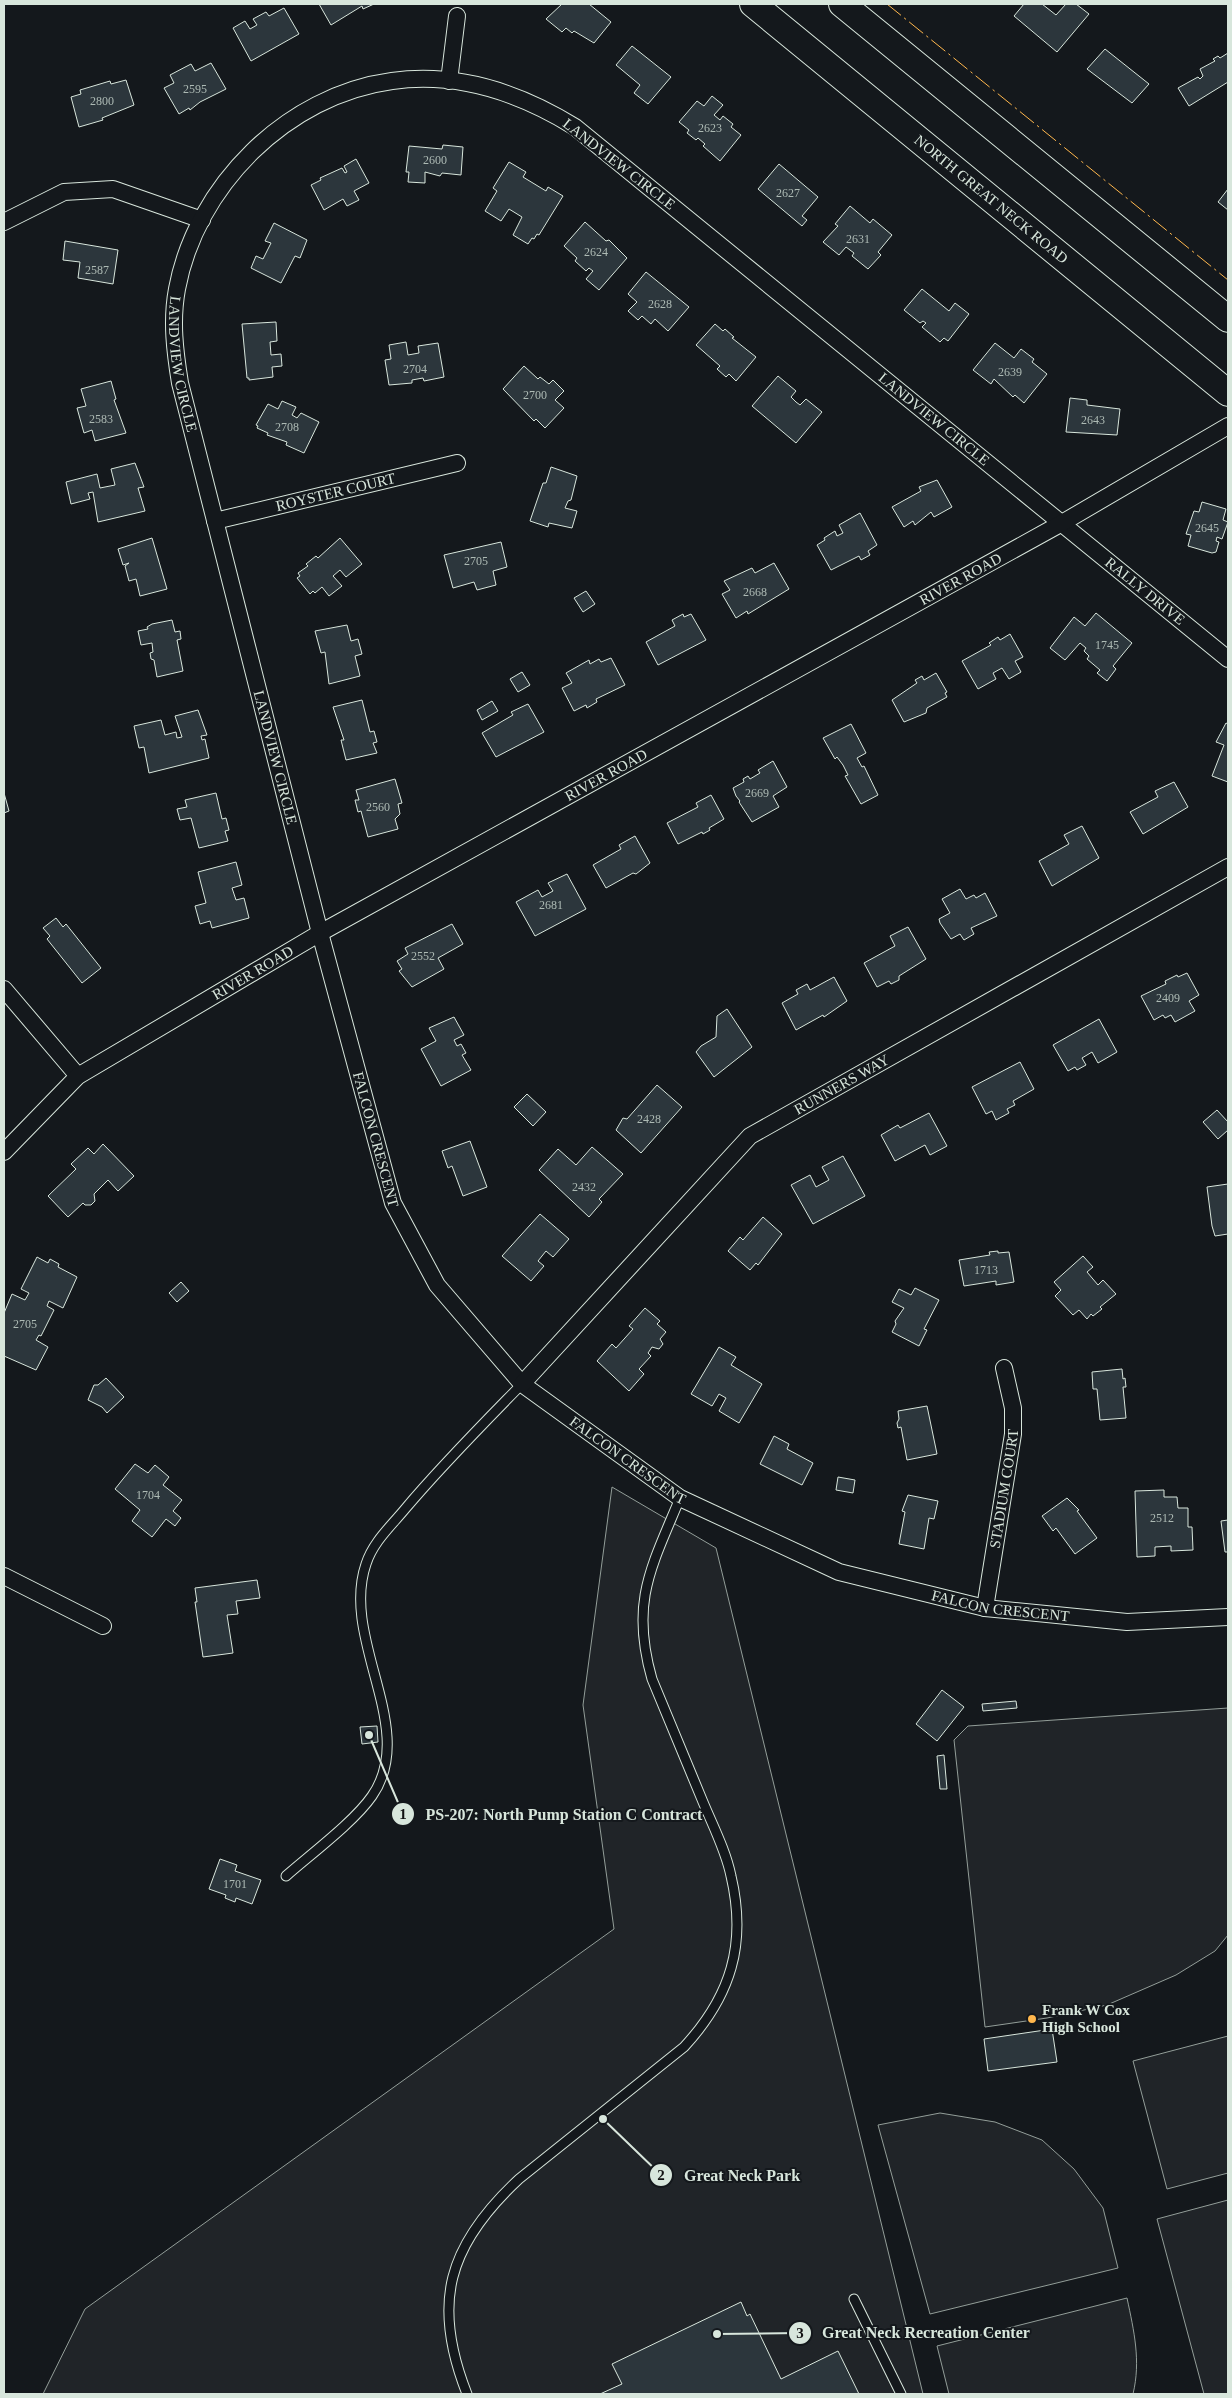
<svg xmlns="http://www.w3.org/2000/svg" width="1232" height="2398" viewBox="0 0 1232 2398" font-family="'Times New Roman',serif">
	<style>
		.green { fill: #202428; stroke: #939e99 }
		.building { fill: #2c363c; stroke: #d8e6dc }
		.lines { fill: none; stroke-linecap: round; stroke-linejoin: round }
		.service-casing { stroke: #d8e6dc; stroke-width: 11 }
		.minor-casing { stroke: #d8e6dc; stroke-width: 18 }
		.primary-casing { stroke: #d8e6dc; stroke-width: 28 }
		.service { stroke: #14181c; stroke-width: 9 }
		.minor { stroke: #14181c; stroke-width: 16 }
		.primary { stroke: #14181c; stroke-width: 26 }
		.power { stroke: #ffb74d; stroke-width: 1; stroke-dasharray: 18 4 2.5 4; stroke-linecap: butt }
		.poi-dot { fill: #ffb74d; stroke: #14181c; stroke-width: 2 }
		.labels { text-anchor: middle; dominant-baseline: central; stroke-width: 4; stroke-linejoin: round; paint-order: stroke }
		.number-label { font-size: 12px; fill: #adbab4 }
		.street-label { font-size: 15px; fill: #d8e6dc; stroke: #14181c }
		.poi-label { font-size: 15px; font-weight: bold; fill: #d8e6dc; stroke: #14181c; text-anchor: start }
		.leader { fill: none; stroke: #d8e6dc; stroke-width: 2 }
		.callout-dot { fill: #d8e6dc; stroke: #14181c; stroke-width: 2 }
		.mark-label { font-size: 15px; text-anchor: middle; font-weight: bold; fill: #111 }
		.callout-label { font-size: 16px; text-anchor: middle; font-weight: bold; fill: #d8e6dc; stroke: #14181c; stroke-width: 4; stroke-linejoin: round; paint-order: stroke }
	</style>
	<rect width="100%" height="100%" fill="#14181c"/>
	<g class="green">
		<polygon points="612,1487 716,1548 923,2394 43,2394 85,2309 614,1929 583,1705"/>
		<polygon points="1228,1708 1228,1935 1215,1951 1176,1975 1107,2005 1047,2018 985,2027 954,1740 968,1726"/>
		<polygon points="1228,2036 1228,2173 1167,2189 1133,2061"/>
		<polygon points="940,2113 995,2122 1042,2140 1074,2169 1103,2208 1118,2268 930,2314 878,2125"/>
		<polygon points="1228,2200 1228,2394 1204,2394 1157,2219"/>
		<path d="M1127 2298C1134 2331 1141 2361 1133 2394H949L937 2346Z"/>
	</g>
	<g class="building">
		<polygon points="319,4 374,4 363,9 362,6 331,25"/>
		<polygon points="562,4 589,4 611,22 594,43 574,31 572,33 566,28 562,32 546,19"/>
		<polygon points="1024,4 1042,4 1056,15 1066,4 1076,4 1089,14 1057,52 1014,16"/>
		<polygon points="284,8 299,34 251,61 233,28 245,21 250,29 257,25 253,19 266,12 269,16"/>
		<polygon points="632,46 671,77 648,104 634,93 640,85 616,65"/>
		<polygon points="1105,49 1149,84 1132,103 1087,69"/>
		<polygon points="1228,53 1228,82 1189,106 1178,88 1198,77 1200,79 1203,76 1200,69 1215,61 1213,59 1218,56 1220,58"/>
		<polygon points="211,63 226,89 200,102 190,110 189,108 179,114 164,88 174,83 170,75 191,64 195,71"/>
		<polygon points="126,80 134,105 102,118 103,120 79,127 71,97 81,94 80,90 110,81 111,84"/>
		<polygon points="712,96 723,105 714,115 720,120 723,116 733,124 731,127 741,135 720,161 703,146 705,144 698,138 696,140 687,133 689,130 679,122 697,101 704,106"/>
		<polygon points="443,145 463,147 461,175 442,173 440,176 425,172 425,183 408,182 409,172 406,172 409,146 442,149"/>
		<polygon points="356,159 369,183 354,191 359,200 347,206 343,199 324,210 311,185 321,180 320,178 342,168 345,173 347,172 344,166"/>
		<polygon points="509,162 526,172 523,177 546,191 548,187 563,196 539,235 537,234 534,239 532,238 528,244 513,235 522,217 509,209 501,221 485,211 497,191 493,188"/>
		<polygon points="779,164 818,197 802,216 807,220 802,226 758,189"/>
		<polygon points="1228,189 1228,210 1218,202"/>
		<polygon points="850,206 870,223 873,219 892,235 878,252 881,255 868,269 852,256 854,253 846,247 839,255 823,242 838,226 835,224"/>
		<polygon points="585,222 606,241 609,240 627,258 599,290 586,279 593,271 589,268 586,271 575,261 577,258 564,246"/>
		<polygon points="274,223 307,240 300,258 295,256 281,283 251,268 256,256 263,259 271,243 265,241"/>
		<polygon points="65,241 118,250 113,284 78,278 80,262 63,260"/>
		<polygon points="646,272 689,307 668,331 655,319 651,324 642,316 638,320 628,311 637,302 628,294"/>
		<polygon points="922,289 949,311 955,303 969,314 948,341 944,338 940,342 922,327 926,323 923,321 920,323 904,310"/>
		<polygon points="276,322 277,341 270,342 271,355 281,354 282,366 272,367 273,377 249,380 249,378 247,378 242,324"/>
		<polygon points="715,324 723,331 725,329 734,337 732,338 756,357 736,381 729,374 726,377 717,369 720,366 696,345"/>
		<polygon points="406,342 408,355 419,353 418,346 438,343 444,377 424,381 423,378 412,380 412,383 389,385 385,360 391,359 389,345"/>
		<polygon points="995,343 1014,358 1021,349 1034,359 1032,362 1047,374 1024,403 1015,395 1013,397 994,379 991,384 973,370"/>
		<polygon points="524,366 538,379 540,377 549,384 553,380 564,391 555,400 564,408 545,428 536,419 534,421 503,389"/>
		<polygon points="778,376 796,391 791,397 796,402 800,405 806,399 822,412 796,443 752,406"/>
		<polygon points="111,381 116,399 114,400 126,433 95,441 92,430 84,433 77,408 86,406 81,389"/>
		<polygon points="1070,398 1087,400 1087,405 1120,409 1117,435 1066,432"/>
		<polygon points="282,401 296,407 292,415 297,418 301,413 319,422 304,453 286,445 287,442 267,435 268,433 257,428 258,426 256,425 268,404 278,409"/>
		<polygon points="135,463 144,487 138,488 145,511 98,522 93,492 88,493 90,499 71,504 66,482 97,474 100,488 115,485 111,469"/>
		<polygon points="551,467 577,476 571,500 568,501 565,508 577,511 572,528 549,523 548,527 530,521 543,483 546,483"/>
		<polygon points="937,480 952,507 934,517 931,512 915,525 913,521 904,527 892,507 921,491 919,487"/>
		<polygon points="1202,502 1226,509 1223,520 1228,522 1222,539 1217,537 1216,541 1219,542 1216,552 1212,553 1188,546 1191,535 1186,534 1194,511 1199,512"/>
		<polygon points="860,513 877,545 868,551 870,555 861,560 859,556 831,570 817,545 825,540 824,538 835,531 837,536 843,533 839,525"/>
		<polygon points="152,538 167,589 140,596 136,579 129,581 125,566 129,563 123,565 118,549"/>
		<polygon points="340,538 362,564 346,577 340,570 333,576 342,586 329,596 322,587 315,593 313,591 310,594 297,578 300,576 298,573 308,566 306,564 316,556 318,558"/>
		<polygon points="501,542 507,567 493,571 496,585 477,590 474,582 453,588 444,555"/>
		<polygon points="774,563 789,589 748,614 747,611 736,618 722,594 730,590 724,581 752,568 755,573"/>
		<polygon points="586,591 595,604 583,612 574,598"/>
		<polygon points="1096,613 1132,643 1113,666 1116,669 1107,681 1097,673 1100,670 1087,659 1089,656 1084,651 1086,648 1080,643 1065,660 1050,648 1074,617 1085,626"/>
		<polygon points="683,614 684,617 691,614 706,640 658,665 646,642 675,626 672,620"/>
		<polygon points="172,620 175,632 180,631 181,639 177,640 183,671 157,677 154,660 151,659 150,653 153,652 152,643 141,645 138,631 148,629 147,627 152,624"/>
		<polygon points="347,625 351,641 358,639 362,654 355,656 360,676 329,684 325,652 321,653 315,631"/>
		<polygon points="1010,634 1023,657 1015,661 1021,672 1009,679 1002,668 993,673 996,679 978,689 962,661 991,645 989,643 998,637 1000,640"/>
		<polygon points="611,658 625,685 596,699 597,702 587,708 586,705 574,711 562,688 572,683 566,673 589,660 590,664 599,659 601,662"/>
		<polygon points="522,672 530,685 518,692 510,679"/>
		<polygon points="936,673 947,692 945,693 947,697 927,708 926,713 904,722 892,700 917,683 915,680 922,676 924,680"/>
		<polygon points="362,700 370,732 374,731 377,742 373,743 377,753 346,760 341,740 344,740 333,707"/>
		<polygon points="492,701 498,711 482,720 477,710"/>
		<polygon points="528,704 544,732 496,757 482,733 513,715 511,712"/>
		<polygon points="198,710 207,735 201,736 202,740 205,739 209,758 149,773 144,747 139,748 134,726 161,720 165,735 176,732 177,738 182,737 175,716"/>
		<polygon points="1226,723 1228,724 1228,782 1212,776 1224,745 1216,742"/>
		<polygon points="851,724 866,753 857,758 862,767 864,766 878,795 861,804 845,776 848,775 843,765 837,757 835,759 823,738"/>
		<polygon points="773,761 787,787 773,796 779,807 752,822 739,802 740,801 736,796 733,788 744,782 743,779 748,776 750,779 760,773 758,770"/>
		<polygon points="395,779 402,803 398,804 400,814 395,819 398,829 368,837 361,811 358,812 355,800 359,800 356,790"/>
		<polygon points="1174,782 1188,807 1143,834 1130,812 1158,797 1155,791"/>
		<polygon points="4,793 9,811 4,813"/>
		<polygon points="216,793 222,819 226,818 229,830 225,831 228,841 199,848 191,818 180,820 177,809 187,807 185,800"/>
		<polygon points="711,795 724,819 709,828 710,830 703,834 702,832 678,844 667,823 698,807 696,803"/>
		<polygon points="1082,826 1099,858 1052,886 1039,861 1069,844 1064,835"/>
		<polygon points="635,836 650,863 636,874 633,873 606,888 593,865 621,849 619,845"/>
		<polygon points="236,862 242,885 232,888 236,900 244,898 249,918 212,928 210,921 200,924 195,906 206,903 198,872"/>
		<polygon points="567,874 586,909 535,936 516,902 538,890 542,897 553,891 548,883"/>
		<polygon points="960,889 966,899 974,895 976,898 985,893 997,916 971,928 974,934 964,940 960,934 951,939 940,923 939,919 950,913 942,899"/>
		<polygon points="56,918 63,927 66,924 101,968 82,983 47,939 50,936 43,928"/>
		<polygon points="452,924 463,944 438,958 444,969 412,987 399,971 402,969 397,961 408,954 405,948"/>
		<polygon points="908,927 926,959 899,976 899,980 891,984 889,981 877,987 864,963 895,946 890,936"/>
		<polygon points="1187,973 1199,995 1189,1001 1195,1011 1175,1022 1171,1015 1165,1018 1163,1015 1154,1020 1141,996 1166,984 1165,981 1177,975 1178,977"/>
		<polygon points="834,977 847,1001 824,1017 823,1015 796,1030 782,1003 798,994 796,990 807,984 810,990"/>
		<polygon points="727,1009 752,1047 714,1077 696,1052 701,1046 716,1037 717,1016"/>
		<polygon points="454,1017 464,1035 454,1040 457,1046 461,1044 466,1053 462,1055 471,1070 441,1086 421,1049 436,1041 429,1028"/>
		<polygon points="1099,1019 1117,1052 1098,1063 1092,1052 1082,1058 1086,1065 1077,1070 1075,1067 1068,1071 1053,1045"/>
		<polygon points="1020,1062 1034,1089 1013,1101 1015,1105 1007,1109 1009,1113 996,1120 992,1111 986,1114 972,1087"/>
		<polygon points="657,1085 682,1107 641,1153 616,1130 623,1118 627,1119"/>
		<polygon points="527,1094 546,1112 533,1126 514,1107"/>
		<polygon points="1217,1110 1228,1122 1228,1130 1218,1139 1203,1122"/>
		<polygon points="929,1113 947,1146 930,1155 925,1145 895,1161 881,1135 898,1125 900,1128"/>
		<polygon points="470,1141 487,1187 463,1196 452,1166 448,1168 442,1151"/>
		<polygon points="103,1144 134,1176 118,1191 108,1180 94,1194 95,1201 91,1205 85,1205 83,1203 68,1217 48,1196 76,1169 71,1164 88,1148 94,1154"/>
		<polygon points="592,1147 623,1174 599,1199 602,1202 589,1217 539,1170 558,1149 576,1165"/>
		<polygon points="843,1156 865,1196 813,1224 791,1185 810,1175 816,1187 829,1180 822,1167"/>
		<polygon points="1228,1184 1228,1234 1215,1236 1212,1226 1207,1187"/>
		<polygon points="540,1214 569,1239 553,1257 546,1251 538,1261 544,1266 531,1281 502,1256"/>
		<polygon points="763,1217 782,1234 758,1265 756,1263 750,1270 728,1251 740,1237 743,1240"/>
		<polygon points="998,1251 998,1253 1009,1252 1014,1282 996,1285 996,1281 964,1286 959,1260 990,1255 989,1252"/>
		<polygon points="1083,1256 1093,1267 1087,1272 1098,1285 1103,1280 1116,1294 1100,1307 1102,1309 1093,1316 1091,1314 1087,1319 1079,1310 1073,1315 1055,1296 1061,1290 1054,1282"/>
		<polygon points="37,1257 48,1263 50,1259 59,1264 58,1267 77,1277 63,1308 49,1301 47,1306 54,1310 41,1336 39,1335 36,1340 48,1347 36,1370 4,1356 4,1313 12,1294 25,1300 29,1293 21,1289"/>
		<polygon points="181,1282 189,1291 177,1302 169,1293"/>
		<polygon points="915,1288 939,1300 924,1329 927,1330 919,1346 892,1332 896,1324 895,1321 904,1308 892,1302 899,1289 911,1295"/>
		<polygon points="645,1308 660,1321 657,1324 666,1332 660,1339 663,1344 659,1349 652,1347 648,1353 651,1356 639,1369 644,1374 629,1391 597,1361 612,1344 616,1348 633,1329 629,1326"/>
		<polygon points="719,1347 736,1357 731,1365 762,1384 739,1423 719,1411 726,1398 719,1394 712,1406 691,1394"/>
		<polygon points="1122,1369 1123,1379 1125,1378 1126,1387 1123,1387 1126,1418 1100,1420 1097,1389 1093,1389 1092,1372"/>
		<polygon points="106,1378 124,1397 107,1413 102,1407 88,1400 94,1385 98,1385"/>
		<polygon points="927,1406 937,1454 907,1460 901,1427 898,1428 897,1423 899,1419 898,1411"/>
		<polygon points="774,1436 789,1444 787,1449 813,1463 802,1485 760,1464"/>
		<polygon points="135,1464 148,1473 155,1465 169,1477 163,1485 182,1500 173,1511 181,1518 175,1526 166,1519 152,1537 132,1521 140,1510 115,1489"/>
		<polygon points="838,1477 855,1480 853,1493 836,1490"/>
		<polygon points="1164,1490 1164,1497 1177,1497 1178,1508 1188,1508 1188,1527 1192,1527 1193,1550 1171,1551 1171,1546 1155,1547 1155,1556 1137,1557 1135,1491"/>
		<polygon points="908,1495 938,1501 934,1519 929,1518 924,1549 899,1544 905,1512 902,1511"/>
		<polygon points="1067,1498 1079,1510 1077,1511 1097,1538 1075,1554 1056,1528 1053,1531 1042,1516"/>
		<polygon points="1228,1520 1228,1552 1225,1552 1221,1521"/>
		<polygon points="257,1580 260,1598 236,1601 238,1614 227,1615 233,1653 203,1657 195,1602 197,1602 195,1588"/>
		<polygon points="942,1690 964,1707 937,1741 916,1724"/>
		<polygon points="1016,1701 1017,1708 983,1711 982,1704"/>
		<polygon points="377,1726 378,1742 362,1744 360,1727"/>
		<polygon points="944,1755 947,1789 940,1789 937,1756"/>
		<polygon points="220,1859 237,1865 235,1871 261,1880 252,1904 236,1898 235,1902 225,1898 226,1895 209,1889"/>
		<polygon points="1052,2029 1057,2062 988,2071 984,2039"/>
		<polygon points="741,2302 747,2316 750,2314 781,2379 838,2351 859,2394 600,2394 622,2384 612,2364"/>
	</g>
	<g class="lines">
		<g class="service-casing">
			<g id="service">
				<path d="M286 1876C311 1854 354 1822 372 1796 419 1729 340 1640 366 1564 373 1542 391 1526 405 1509 442 1465 482 1425 522 1384"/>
				<polyline points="854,2299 901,2394"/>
				<path d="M467 2394C431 2303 448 2245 519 2179L684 2047C731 1996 747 1944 731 1876 726 1851 713 1826 703 1802 686 1761 669 1720 652 1679 630 1602 651 1568 680 1498"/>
			</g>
		</g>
		<g class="minor-casing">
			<g id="minor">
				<polyline points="449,81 457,16"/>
				<polyline points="4,222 64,192 113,189 202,220"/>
				<path id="s1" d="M215 521 457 463"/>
				<path id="s2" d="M1228 659 575 127C520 93 457 72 392 81 287 95 196 186 177 289 171 321 175 352 180 383L320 933 393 1203 437 1285 522 1384 680 1498 839 1572 985 1608 1127 1622 1228 1617"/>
				<polyline points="4,989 78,1076"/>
				<path id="s3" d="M4 1152 78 1076 320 933 1062 523 1228 426"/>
				<path id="s4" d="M522 1384 750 1136 1228 867"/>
				<polyline points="4,1576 103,1626"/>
				<path id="s5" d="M985 1608 1013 1434V1408L1004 1368"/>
			</g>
		</g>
		<g class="primary-casing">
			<g id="primary">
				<path id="s6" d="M753 4 1228 393"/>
				<polyline points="842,4 1228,319"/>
			</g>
		</g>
		<use href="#service" class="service"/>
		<use href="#minor" class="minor"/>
		<use href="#primary" class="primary"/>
		<polyline class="power" points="887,4 1228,280"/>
	</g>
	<circle class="poi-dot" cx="1032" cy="2019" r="5"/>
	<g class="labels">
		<g class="number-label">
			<text x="195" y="89">2595</text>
			<text x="102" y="101">2800</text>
			<text x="710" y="128">2623</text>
			<text x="435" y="160">2600</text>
			<text x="788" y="193">2627</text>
			<text x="858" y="239">2631</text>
			<text x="596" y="252">2624</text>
			<text x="97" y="270">2587</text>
			<text x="660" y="304">2628</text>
			<text x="415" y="369">2704</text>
			<text x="1010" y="372">2639</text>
			<text x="535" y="395">2700</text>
			<text x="101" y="419">2583</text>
			<text x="1093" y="420">2643</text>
			<text x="287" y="427">2708</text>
			<text x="1207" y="528">2645</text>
			<text x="476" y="561">2705</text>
			<text x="755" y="592">2668</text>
			<text x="1107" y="645">1745</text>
			<text x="757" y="793">2669</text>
			<text x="378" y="807">2560</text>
			<text x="551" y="905">2681</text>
			<text x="423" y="956">2552</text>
			<text x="1168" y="998">2409</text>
			<text x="649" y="1119">2428</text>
			<text x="584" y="1187">2432</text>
			<text x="986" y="1270">1713</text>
			<text x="25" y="1324">2705</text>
			<text x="148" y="1495">1704</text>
			<text x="1162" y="1518">2512</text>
			<text x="235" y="1884">1701</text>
		</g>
		<g class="street-label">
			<text transform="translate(619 164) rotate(38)">LANDVIEW CIRCLE</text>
			<text stroke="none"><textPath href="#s6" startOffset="308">NORTH GREAT NECK ROAD</textPath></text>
			<text stroke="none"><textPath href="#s2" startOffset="1429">LANDVIEW CIRCLE</textPath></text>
			<text transform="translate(934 419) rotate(39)">LANDVIEW CIRCLE</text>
			<text stroke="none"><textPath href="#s1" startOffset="124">ROYSTER COURT</textPath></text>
			<text stroke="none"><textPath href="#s3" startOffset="1119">RIVER ROAD</textPath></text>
			<text transform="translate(1145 591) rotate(39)">RALLY DRIVE</text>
			<text stroke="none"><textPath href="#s2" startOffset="1834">LANDVIEW CIRCLE</textPath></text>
			<text stroke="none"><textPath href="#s3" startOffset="714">RIVER ROAD</textPath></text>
			<text stroke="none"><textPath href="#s3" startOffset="309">RIVER ROAD</textPath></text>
			<text stroke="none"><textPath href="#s4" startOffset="442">RUNNERS WAY</textPath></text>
			<text stroke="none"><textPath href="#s2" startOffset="2229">FALCON CRESCENT</textPath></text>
			<text stroke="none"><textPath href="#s2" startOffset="2649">FALCON CRESCENT</textPath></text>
			<text stroke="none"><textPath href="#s5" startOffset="121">STADIUM COURT</textPath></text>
			<text stroke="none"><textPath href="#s2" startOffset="3054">FALCON CRESCENT</textPath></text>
		</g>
		<g class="poi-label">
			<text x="1042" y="2010">Frank W Cox<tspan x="1042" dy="17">High School</tspan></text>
		</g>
	</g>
	<path class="leader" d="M369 1735L403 1814M603 2119L661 2175M717 2334L800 2333"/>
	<g class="callout-dot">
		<circle cx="369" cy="1735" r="5"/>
		<circle cx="603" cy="2119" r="5"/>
		<circle cx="717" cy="2334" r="5"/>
		<circle cx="403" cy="1814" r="12"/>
		<circle cx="661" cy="2175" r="12"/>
		<circle cx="800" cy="2333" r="12"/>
	</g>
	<g class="mark-label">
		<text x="403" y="1819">1</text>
		<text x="661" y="2180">2</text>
		<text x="800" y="2338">3</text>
	</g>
	<g class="callout-label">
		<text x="564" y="1820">PS-207: North Pump Station C Contract</text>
		<text x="742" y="2181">Great Neck Park</text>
		<text x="926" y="2338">Great Neck Recreation Center</text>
	</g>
	<rect width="1232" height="2398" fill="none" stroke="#d8e6dc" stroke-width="10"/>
</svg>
